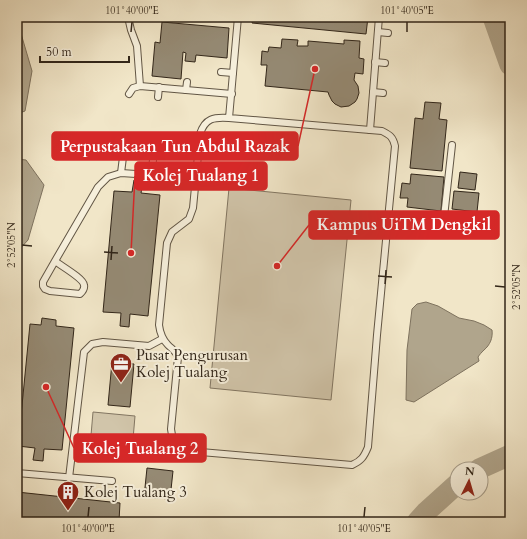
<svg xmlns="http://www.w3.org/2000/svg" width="527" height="539" viewBox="0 0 527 539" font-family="Cardo,serif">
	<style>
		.green { fill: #d1c5aa; stroke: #827662 }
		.water { fill: #b0a58c; stroke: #7e725e }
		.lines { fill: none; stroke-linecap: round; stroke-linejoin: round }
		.river { stroke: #b0a58c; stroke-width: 21 }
		.building { fill: #958a74; stroke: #322619 }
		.service-casing { stroke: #625645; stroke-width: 8 }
		.service { stroke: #f6efdb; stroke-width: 6 }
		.ticks { fill: none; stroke: #322619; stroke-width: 1.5 }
		.labels { text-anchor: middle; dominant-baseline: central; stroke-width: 4; stroke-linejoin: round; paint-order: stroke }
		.poi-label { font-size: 15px; fill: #322619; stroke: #f6efdb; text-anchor: start }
		.leader { fill: none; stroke: #d62828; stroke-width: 1.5 }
		.callout-dot { fill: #d62828; stroke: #f6efdb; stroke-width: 1.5 }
		.callout { fill: #d62828; stroke: #d62828; stroke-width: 1.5 }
		.callout-label { font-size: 16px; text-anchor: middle; font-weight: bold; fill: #fff }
		.neatline { fill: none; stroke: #322619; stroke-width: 1.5 }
		.ticks-label { font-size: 10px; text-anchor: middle; fill: #322619 }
	</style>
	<rect width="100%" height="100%" fill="#f1e6c8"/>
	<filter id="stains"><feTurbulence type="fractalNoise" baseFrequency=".005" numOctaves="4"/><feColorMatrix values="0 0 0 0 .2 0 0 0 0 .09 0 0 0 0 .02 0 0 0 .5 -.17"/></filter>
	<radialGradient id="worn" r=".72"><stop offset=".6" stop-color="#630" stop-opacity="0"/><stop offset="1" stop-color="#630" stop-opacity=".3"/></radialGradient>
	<g class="green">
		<polygon points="229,188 351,200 331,400 210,388"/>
		<polygon points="93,412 135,416 132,451 90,447"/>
	</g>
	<g class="water">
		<polygon points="17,20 32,71 25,111 17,114"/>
		<polygon points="17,159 26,160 44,185 28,240 17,252"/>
		<path d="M426 302 438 306 459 318 474 321 484 325 492 330C493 338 490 345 484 350 481 353 480 354 478 357L479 361 414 402 406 400 407 350 412 309 417 304Z"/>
	</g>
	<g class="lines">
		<g class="river">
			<polyline points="493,17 494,20 510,65"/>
			<polyline points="479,469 510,455"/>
			<polyline points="417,522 426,512 457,484"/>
		</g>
	</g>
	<g class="building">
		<polygon points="253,17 368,17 366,34 252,23"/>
		<polygon points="398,17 426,17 425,20 398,18"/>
		<polygon points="162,22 229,28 227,58 196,55 195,62 185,61 186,53 183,52 181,79 152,76 155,42 160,43"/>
		<polygon points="282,39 298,40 297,46 308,46 308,41 344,44 344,40 360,41 359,58 364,59 363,74 355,73 354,80 358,86 359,93 357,99 355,102 349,106 341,107 335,104 332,101 329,95 328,92 265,86 267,65 261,65 262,51 268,52 269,47 281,48"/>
		<polygon points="425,102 441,103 439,119 447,120 442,171 410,168 415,118 423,119"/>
		<polygon points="460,172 477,174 475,190 458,188"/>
		<polygon points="411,174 444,177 441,211 407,207 408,198 400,198 402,183 410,184"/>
		<polygon points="134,180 143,181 141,193 160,195 148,316 130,314 129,327 120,326 121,313 103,312 114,191 132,192"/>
		<polygon points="454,191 479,193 477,212 452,209"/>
		<polygon points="42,318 56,320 56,326 74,328 62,450 44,449 43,461 33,460 35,448 18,446 30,324 41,325"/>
		<polygon points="112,362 134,364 130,407 108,405"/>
		<polygon points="147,468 173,471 170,499 144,497"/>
		<polygon points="17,492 120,503 119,521 125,522 17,522"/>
	</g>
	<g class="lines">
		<g class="service-casing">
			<g id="service">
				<polyline points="128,17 131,30 137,46 140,86"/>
				<polyline points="378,32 388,33"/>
				<polyline points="375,62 385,63"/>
				<polyline points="221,72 233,73"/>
				<polyline points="186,90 187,82"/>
				<polyline points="373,92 383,93"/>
				<polyline points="129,94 133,88 140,86 232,94"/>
				<polyline points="158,97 159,87"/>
				<path d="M229 118 382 131C390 135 393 137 395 146L377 335 368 447C364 457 361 461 352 465L189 451 179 448 173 441 171 429 178 357C175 350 173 350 168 345 162 339 160 333 159 325L167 243 172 232 189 219 193 208 200 134C205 118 214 117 229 118L238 17"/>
				<polyline points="370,130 379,17"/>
				<polyline points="121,173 123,157"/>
				<polyline points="151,175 153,160"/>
				<polyline points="444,217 452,145"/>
				<path d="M55 261C61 266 83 278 84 285 85 289 82 292 80 294L50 291 45 289 43 286V282L55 261 98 187 108 177 121 173 196 178"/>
				<polyline points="17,473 112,481"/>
				<polyline points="69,478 84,352 92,344 103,342 149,346 162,339"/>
			</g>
		</g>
		<use href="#service" class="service"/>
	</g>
	<path class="ticks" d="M131 32 132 22M407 32V22M22 245 32 246M104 252 118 253M111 260 112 246M378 276 392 277M385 284 386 270M495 286 505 287M88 517 89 507M364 517 365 507"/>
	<defs>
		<g id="office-pin" transform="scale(1.15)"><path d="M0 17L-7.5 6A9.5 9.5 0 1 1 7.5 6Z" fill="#8f2418" stroke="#f6efdb"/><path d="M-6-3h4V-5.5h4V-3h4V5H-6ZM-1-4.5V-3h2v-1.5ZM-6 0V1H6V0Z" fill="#fff"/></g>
		<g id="building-pin" transform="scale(1.15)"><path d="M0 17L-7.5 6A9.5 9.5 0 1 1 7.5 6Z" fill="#8f2418" stroke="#f6efdb"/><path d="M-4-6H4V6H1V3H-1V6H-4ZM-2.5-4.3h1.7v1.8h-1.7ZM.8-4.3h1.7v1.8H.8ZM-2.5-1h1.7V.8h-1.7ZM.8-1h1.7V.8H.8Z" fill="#fff"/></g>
	</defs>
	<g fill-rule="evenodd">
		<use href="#office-pin" x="121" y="364"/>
		<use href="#building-pin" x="68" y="492"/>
	</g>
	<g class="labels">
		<g class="poi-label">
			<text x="136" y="355">Pusat Pengurusan<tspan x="136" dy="17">Kolej Tualang</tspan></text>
			<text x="84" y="492">Kolej Tualang 3</text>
		</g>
	</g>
	<path class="leader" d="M315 69L298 146M131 253L135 176M277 266L309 225M46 387L74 448"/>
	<g class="callout-dot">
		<circle cx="315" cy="69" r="4"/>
		<circle cx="131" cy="253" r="4"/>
		<circle cx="277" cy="266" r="4"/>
		<circle cx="46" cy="387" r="4"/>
	</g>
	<g class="callout">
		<rect x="52" y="132" width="246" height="28" rx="4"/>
		<rect x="135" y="162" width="132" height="28" rx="4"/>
		<rect x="309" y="211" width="190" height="28" rx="4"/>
		<rect x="74" y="434" width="132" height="28" rx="4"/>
	</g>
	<g class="callout-label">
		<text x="175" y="152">Perpustakaan Tun Abdul Razak</text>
		<text x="201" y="181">Kolej Tualang 1</text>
		<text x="404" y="230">Kampus UiTM Dengkil</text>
		<text x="140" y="454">Kolej Tualang 2</text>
	</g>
	<rect width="527" height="539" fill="none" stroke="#f1e6c8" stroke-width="44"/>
	<g transform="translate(469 481) rotate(5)"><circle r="19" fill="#f6efdb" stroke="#a89f8d"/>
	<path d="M0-3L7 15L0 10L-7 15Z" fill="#8f2418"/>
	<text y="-6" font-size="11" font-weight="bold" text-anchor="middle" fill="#322619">N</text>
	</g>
	<path d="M40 56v6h89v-6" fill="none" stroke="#322619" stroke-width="2"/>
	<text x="46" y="56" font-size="12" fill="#322619" stroke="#f6efdb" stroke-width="3" paint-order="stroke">50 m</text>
	<rect x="22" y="22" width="483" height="495" class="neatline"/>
	<g class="ticks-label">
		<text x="132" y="14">101°40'00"E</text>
		<text x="407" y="14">101°40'05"E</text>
		<text transform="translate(11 245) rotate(-90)" y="4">2°52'05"N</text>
		<text transform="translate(516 287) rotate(-90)" y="4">2°52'05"N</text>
		<text x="88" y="532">101°40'00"E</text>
		<text x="364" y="532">101°40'05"E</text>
	</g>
	<rect width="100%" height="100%" filter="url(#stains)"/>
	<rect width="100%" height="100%" fill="url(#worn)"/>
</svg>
